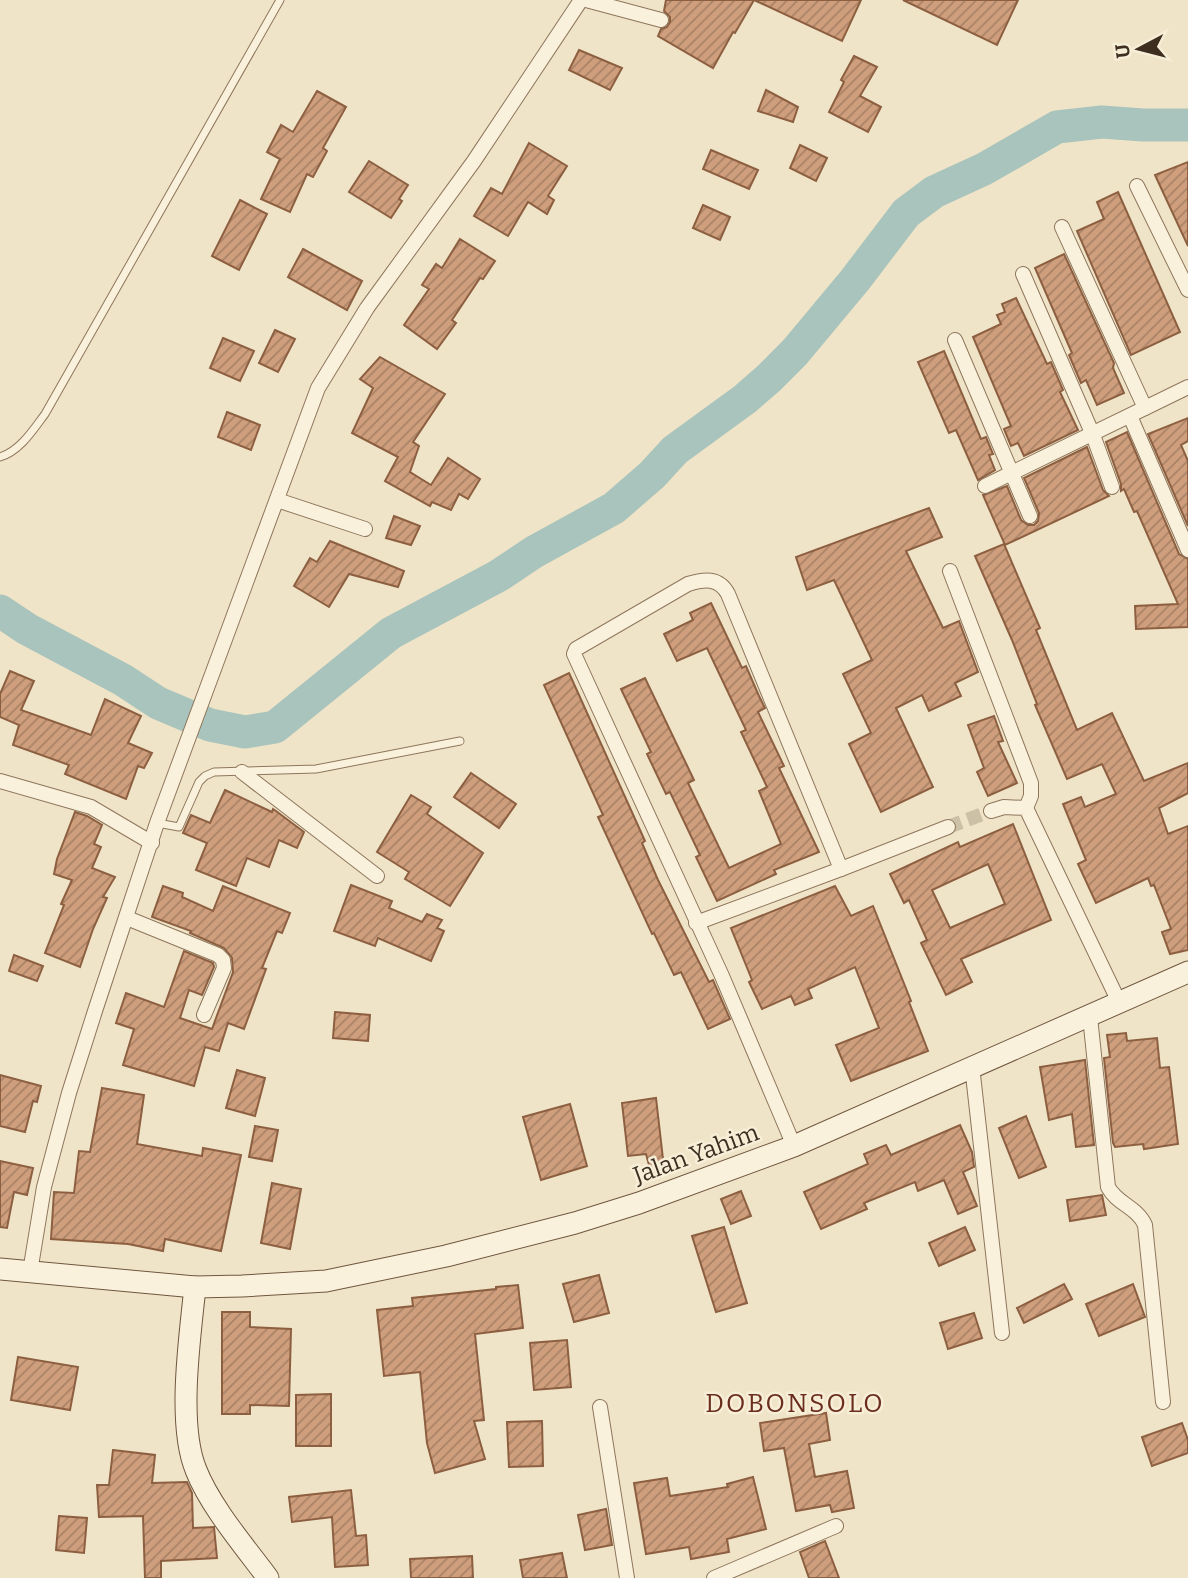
<svg xmlns="http://www.w3.org/2000/svg" width="1188" height="1578" viewBox="0 0 1188 1578" font-family="Bitter,serif">
	<style>
		.lines { fill: none; stroke-linecap: round; stroke-linejoin: round }
		.river { stroke: #a9c4bc; stroke-width: 33 }
		.building { fill: url(#building-hatch); stroke: #8d5f41; stroke-width: 2; fill-rule: evenodd }
		.street-tunnel { stroke: #ccc0a6; stroke-width: 14; stroke-dasharray: 14 7; stroke-linecap: butt }
		.lane-casing { stroke: #8d765c; stroke-width: 9 }
		.street-casing { stroke: #8d765c; stroke-width: 16 }
		.secondary-casing { stroke: #6f573f; stroke-width: 23 }
		.lane { stroke: #faf1dc; stroke-width: 7 }
		.street { stroke: #faf1dc; stroke-width: 14 }
		.secondary { stroke: #faf1dc; stroke-width: 21 }
		.labels { text-anchor: middle; dominant-baseline: central; stroke-width: 5; stroke-linejoin: round; paint-order: stroke }
		.street-label { font-size: 24px; fill: #3d2e20; stroke: #f7eed8 }
		.neighbourhood-label { font-size: 26px; letter-spacing: 2px; fill: #6b2e1e; stroke: #f7eed8 }
	</style>
	<defs>
		<pattern id="building-hatch" width="6" height="6" patternUnits="userSpaceOnUse" patternTransform="scale(1.75)"><rect width="6" height="6" fill="#cf9f7d"/><path d="M-1 1l2-2M0 6l6-6M5 7l2-2" fill="none" stroke="#a98266"/></pattern>
	</defs>
	<rect width="100%" height="100%" fill="#f0e4c8"/>
	<g class="lines">
		<polyline class="river" points="0,611 27,629 123,680 158,703 210,725 245,732 275,727 391,633 498,576 534,552 614,508 652,475 675,450 745,399 768,379 795,352 855,280 906,213 934,192 984,169 1057,127 1102,122 1143,125 1188,125"/>
	</g>
	<g class="building">
		<polygon points="666,0 754,0 735,33 733,32 713,68 658,36 661,29 667,27 670,22 670,17 664,11"/>
		<polygon points="754,0 861,0 842,41"/>
		<polygon points="903,0 1018,0 997,45"/>
		<polygon points="579,50 622,68 610,90 569,70"/>
		<polygon points="854,56 877,67 860,96 881,107 868,132 829,112 844,82 841,80"/>
		<polygon points="766,90 798,107 793,122 758,111"/>
		<polygon points="317,91 346,107 323,148 327,151 313,177 307,174 290,212 261,199 280,159 267,152 281,125 293,132"/>
		<polygon points="529,143 567,166 548,196 554,200 547,214 528,202 508,236 474,216 491,188 502,194"/>
		<polygon points="800,145 827,158 816,181 790,168"/>
		<polygon points="711,150 758,170 749,189 703,169"/>
		<polygon points="369,161 408,185 399,199 402,201 391,218 349,192"/>
		<polygon points="1188,162 1188,246 1155,175"/>
		<polygon points="1118,192 1180,332 1131,355 1077,231 1104,219 1097,202"/>
		<polygon points="240,200 267,214 239,270 212,256"/>
		<polygon points="703,205 730,217 720,240 693,228"/>
		<polygon points="460,239 495,261 483,279 480,278 452,320 456,323 437,349 404,325 429,289 422,285 436,264 442,268"/>
		<polygon points="303,249 362,281 347,310 288,277"/>
		<polygon points="1064,254 1114,363 1113,368 1124,393 1097,405 1086,380 1081,383 1069,355 1072,353 1035,268"/>
		<polygon points="1016,298 1047,364 1051,362 1063,390 1060,392 1078,430 1024,456 1018,443 1011,446 1004,429 1011,426 973,337 1001,324 997,315 1005,312 1002,304"/>
		<polygon points="275,330 295,339 278,372 259,363"/>
		<polygon points="223,338 254,351 240,381 210,368"/>
		<polygon points="944,351 981,439 986,437 993,454 989,455 995,470 978,480 956,430 949,433 918,362"/>
		<polygon points="380,357 445,394 413,442 419,446 410,472 431,485 448,458 480,479 468,499 459,494 451,510 432,502 430,506 385,481 398,457 352,433 373,388 360,379"/>
		<polygon points="227,412 260,425 251,450 218,437"/>
		<polygon points="1188,418 1188,441 1181,445 1188,461 1188,526 1148,434"/>
		<polygon points="1127,432 1179,554 1188,559 1188,627 1136,629 1135,606 1178,604 1137,511 1134,512 1124,489 1121,491 1121,484 1106,442"/>
		<polygon points="1087,447 1103,490 1109,496 1005,545 983,495 1007,486 1021,520 1028,525 1034,525 1038,521 1039,513 1024,478"/>
		<polygon points="929,508 942,537 906,551 943,628 959,621 978,672 955,683 961,696 929,711 922,695 896,708 933,787 881,812 849,744 871,733 843,674 872,660 834,580 807,590 796,557"/>
		<polygon points="394,516 420,526 411,545 386,538"/>
		<polygon points="330,541 404,571 398,587 349,574 329,607 294,586 310,558 317,562"/>
		<polygon points="1004,544 1040,628 1036,630 1077,730 1112,713 1144,781 1188,763 1188,793 1159,808 1168,834 1188,826 1188,950 1170,954 1162,932 1171,929 1154,885 1151,886 1148,878 1096,903 1078,864 1086,860 1063,804 1081,797 1085,807 1116,794 1102,764 1067,779 1035,705 1037,704 1012,640 975,556"/>
		<polygon points="711,603 742,668 746,666 759,696 765,708 758,712 784,766 779,768 819,852 774,870 776,874 717,901 696,857 700,855 670,792 666,794 647,754 651,752 621,689 645,678 694,780 688,783 729,868 781,844 759,791 767,787 741,732 746,730 707,648 677,661 664,634 693,620 690,613"/>
		<polygon points="10,671 34,681 21,710 91,735 105,699 141,716 128,743 152,753 144,768 138,766 126,799 65,774 69,765 13,745 19,725 0,717 0,694"/>
		<polygon points="569,673 645,841 642,843 658,880 709,982 713,980 730,1019 708,1029 681,972 674,975 654,933 652,934 598,817 603,815 544,685"/>
		<polygon points="994,716 1003,741 998,742 1017,783 988,796 977,772 984,768 968,725"/>
		<polygon points="471,773 516,804 499,828 454,797"/>
		<polygon points="225,790 272,812 273,809 276,811 304,832 297,848 279,840 269,867 247,858 236,886 196,870 207,843 183,833 191,815 210,823"/>
		<polygon points="411,795 431,807 427,814 483,853 450,906 405,879 409,872 377,852"/>
		<polygon points="75,812 87,816 102,825 94,844 101,847 92,868 115,877 103,897 107,898 93,929 80,967 45,953 64,905 61,904 72,880 54,874 57,859"/>
		<path d="M1013 824 1051 920 961 959 972 982 946 995 921 943 927 940 909 900 904 903 890 874 958 842 960 847ZM988 864 1005 904 950 928 932 890Z"/>
		<polygon points="351,885 392,901 389,908 422,922 427,914 442,920 437,928 444,931 431,961 378,938 375,946 334,931"/>
		<polygon points="163,886 183,893 182,897 213,911 223,886 290,913 282,933 277,931 262,968 266,969 244,1029 228,1023 219,1051 205,1047 194,1086 123,1065 134,1029 116,1023 126,993 164,1007 184,951 213,963 214,967 202,995 189,990 180,1018 212,1029 233,972 232,958 224,948 190,933 191,931 152,917"/>
		<polygon points="835,886 851,916 873,906 911,1001 909,1002 928,1051 851,1081 836,1045 879,1028 855,967 808,989 812,998 795,1005 791,996 762,1009 749,982 752,980 731,928"/>
		<polygon points="14,955 43,966 37,981 9,971"/>
		<polygon points="335,1012 370,1015 368,1041 333,1038"/>
		<polygon points="1126,1033 1127,1041 1157,1038 1160,1068 1169,1067 1178,1144 1144,1149 1143,1144 1115,1147 1113,1143 1104,1058 1110,1057 1107,1035"/>
		<polygon points="1085,1060 1094,1145 1076,1147 1072,1114 1049,1120 1040,1067"/>
		<polygon points="237,1070 265,1078 255,1116 226,1108"/>
		<polygon points="0,1075 41,1086 37,1102 33,1101 25,1132 0,1126"/>
		<polygon points="102,1088 144,1095 137,1144 202,1156 203,1148 241,1155 221,1251 165,1239 163,1251 128,1244 51,1239 54,1192 74,1193 79,1151 90,1152"/>
		<polygon points="656,1098 663,1159 667,1171 652,1176 646,1154 628,1156 622,1103"/>
		<polygon points="570,1104 587,1166 541,1180 523,1117"/>
		<polygon points="1026,1116 1046,1167 1019,1178 999,1128"/>
		<polygon points="960,1125 972,1152 974,1167 963,1172 977,1206 958,1214 944,1180 918,1191 915,1182 864,1203 867,1209 821,1229 804,1192 868,1164 864,1154 886,1145 891,1155"/>
		<polygon points="255,1126 278,1130 272,1161 249,1157"/>
		<polygon points="0,1161 33,1168 27,1195 14,1192 7,1228 0,1227"/>
		<polygon points="272,1183 301,1189 290,1249 261,1243"/>
		<polygon points="741,1191 751,1216 731,1224 721,1199"/>
		<polygon points="1102,1195 1106,1215 1070,1221 1067,1200"/>
		<polygon points="724,1227 747,1303 716,1312 692,1236"/>
		<polygon points="965,1227 975,1250 939,1266 929,1243"/>
		<polygon points="599,1275 609,1313 574,1322 563,1284"/>
		<polygon points="1064,1284 1072,1299 1024,1323 1017,1308"/>
		<polygon points="1133,1284 1145,1317 1099,1336 1086,1304"/>
		<polygon points="518,1285 523,1328 475,1334 484,1420 474,1421 485,1459 435,1473 427,1443 420,1372 384,1376 377,1310 413,1306 412,1298 496,1289 496,1287"/>
		<polygon points="222,1312 250,1312 250,1327 291,1329 289,1406 250,1405 250,1414 222,1414"/>
		<polygon points="974,1313 982,1338 948,1349 940,1323"/>
		<polygon points="567,1340 571,1387 534,1390 530,1343"/>
		<polygon points="18,1357 78,1367 70,1410 11,1400"/>
		<polygon points="331,1394 331,1446 296,1446 296,1395"/>
		<polygon points="826,1413 830,1440 809,1444 815,1477 847,1471 854,1508 832,1512 830,1505 796,1511 784,1448 764,1451 760,1423"/>
		<polygon points="542,1421 543,1466 509,1467 507,1422"/>
		<polygon points="1182,1423 1188,1440 1188,1453 1152,1466 1142,1437"/>
		<polygon points="113,1450 155,1455 152,1483 187,1482 192,1493 193,1528 214,1527 217,1558 161,1561 161,1578 145,1578 143,1516 99,1517 97,1485 109,1485"/>
		<polygon points="753,1477 766,1529 727,1539 729,1552 691,1559 689,1547 646,1554 634,1483 667,1478 670,1496 728,1487 727,1484"/>
		<polygon points="351,1490 356,1536 366,1535 368,1565 335,1567 332,1517 292,1522 289,1497"/>
		<polygon points="606,1509 612,1545 585,1550 578,1515"/>
		<polygon points="59,1516 87,1518 84,1553 56,1550"/>
		<polygon points="825,1541 839,1578 809,1578 800,1552"/>
		<polygon points="562,1553 567,1578 523,1578 520,1560"/>
		<polygon points="472,1556 473,1578 411,1578 410,1559"/>
	</g>
	<g class="lines">
		<polyline class="street-tunnel" points="948,827 991,811"/>
		<g class="lane-casing">
			<g id="lane">
				<path d="M0 457C20 451 33 430 45 414L280 0"/>
				<polyline points="157,823 179,827 199,782 205,776 214,772 316,769 460,741"/>
			</g>
		</g>
		<g class="street-casing">
			<g id="street">
				<polyline points="586,0 661,20"/>
				<polyline points="1137,186 1188,290"/>
				<polyline points="1062,227 1145,408"/>
				<polyline points="1023,274 1093,435 1112,487"/>
				<polyline points="955,340 1030,516"/>
				<polyline points="1130,416 1188,550"/>
				<polyline points="985,486 1188,387"/>
				<polyline points="277,500 365,529"/>
				<polyline points="950,571 1031,783 1031,796 1026,808"/>
				<polyline points="242,772 377,876"/>
				<polyline points="0,781 91,807 152,843"/>
				<polyline points="991,811 1004,807 1026,808 1119,1002"/>
				<polyline points="841,869 948,827"/>
				<polyline points="127,918 218,955 223,960 224,968 204,1015"/>
				<path d="M696 923 841 869 728 594C719 577 704 579 688 584L576 649 574 654 722 976 794 1146"/>
				<path d="M1090 1017 1108 1187C1117 1204 1137 1207 1145 1225L1163 1402"/>
				<polyline points="972,1066 1002,1333"/>
				<polyline points="30,1272 44,1187 69,1093 95,1011 157,823 318,388 367,308 474,161 581,0"/>
				<polyline points="600,1407 627,1578"/>
				<polyline points="714,1578 836,1526"/>
			</g>
		</g>
		<g class="secondary-casing">
			<g id="secondary">
				<polyline points="0,1269 195,1287 242,1286 326,1281 446,1256 575,1223 639,1203 794,1146 1188,972"/>
				<path d="M195 1287C190 1337 177 1424 196 1470 210 1506 245 1547 268 1578"/>
			</g>
		</g>
		<use href="#lane" class="lane"/>
		<use href="#street" class="street"/>
		<use href="#secondary" class="secondary"/>
	</g>
	<g class="labels">
		<g class="street-label">
			<text transform="translate(696 1154) rotate(-20)">Jalan Yahim</text>
		</g>
		<g class="neighbourhood-label">
			<text x="795" y="1403">DOBONSOLO</text>
		</g>
	</g>
	<g transform="translate(1139 49) rotate(263)" stroke="#f7eed8" stroke-width="5" paint-order="stroke">
	<path d="M0-5L12 26L0 18L-12 26Z" fill="#3d2e20"/>
	<text y="-10" font-size="19" font-weight="bold" text-anchor="middle" fill="#3d2e20">U</text>
	</g>
</svg>
